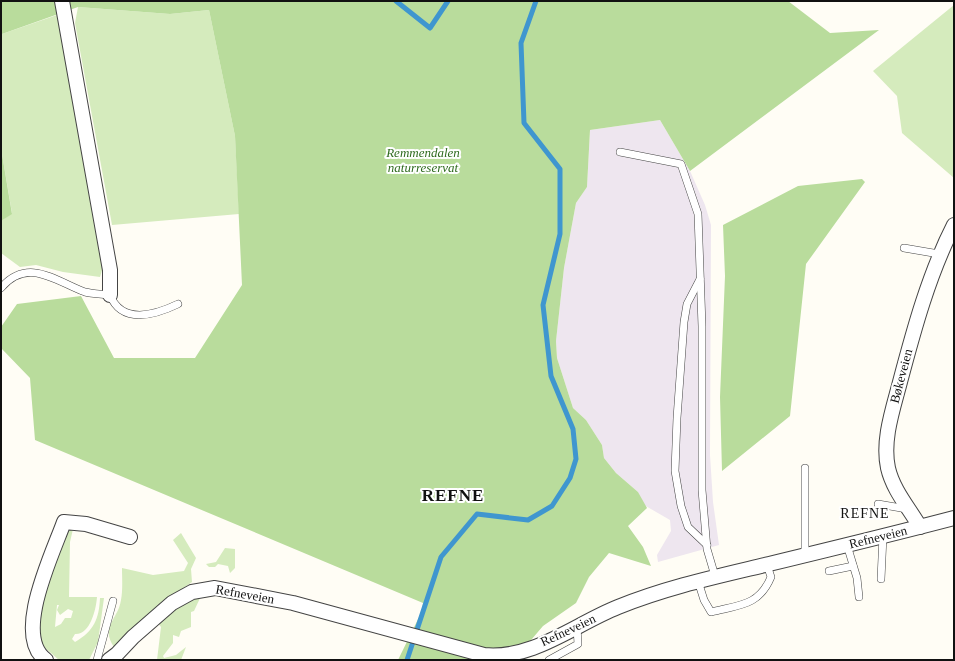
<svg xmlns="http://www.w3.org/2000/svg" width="955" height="661" viewBox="0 0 955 661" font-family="'Times New Roman',serif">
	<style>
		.industrial { fill: #eee6ef }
		.green { fill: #d5ebbd; fill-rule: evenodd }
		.forest { fill: #b9dc9c }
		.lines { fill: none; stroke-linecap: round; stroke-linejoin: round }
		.stream { stroke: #3f96cf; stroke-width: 5 }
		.lane-casing { stroke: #444; stroke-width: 8 }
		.street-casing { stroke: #444; stroke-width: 16 }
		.lane { stroke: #fff; stroke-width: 7 }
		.street { stroke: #fff; stroke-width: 14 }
		.labels { text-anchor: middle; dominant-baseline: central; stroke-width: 4; stroke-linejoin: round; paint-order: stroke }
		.park-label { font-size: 13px; font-style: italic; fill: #2f6b1f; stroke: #fff }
		.street-label { font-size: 13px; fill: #111; stroke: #fff }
		.neighbourhood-label { font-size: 14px; letter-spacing: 1px; fill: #111; stroke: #fff }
		.district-label { font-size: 17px; font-weight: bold; letter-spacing: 1px; fill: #111; stroke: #fff }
	</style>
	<rect width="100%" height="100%" fill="#fffdf5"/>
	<polygon class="industrial" points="660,120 690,171 705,205 711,225 710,455 713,502 719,545 658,562 657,555 671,531 670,520 644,505 638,492 616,473 604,458 602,445 586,420 573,408 557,358 556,341 564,268 576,203 587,187 590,130"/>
	<g class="green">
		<polygon points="954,5 954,178 902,133 897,96 873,71"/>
		<polygon points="78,7 170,14 209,10 235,136 239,214 112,225 75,23"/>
		<polygon points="57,15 103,267 100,277 63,272 36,265 20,267 1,253 1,221 12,213 1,148 2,34"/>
		<path d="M71 529H73L70 542 69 597H97C96 610 90 635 75 634L72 639 75 642C94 631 99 619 100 598H104L98 642 89 660H59L44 647 39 639V606L62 538ZM57 605H59L57 610 60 615 68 609 73 611 71 618H65L61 624 55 627Z"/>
		<path d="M181 533 196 558 191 569 192 582 165 601 114 647C100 626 118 620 121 600 123 590 122 578 122 568L153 575 184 571 188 563 173 540Z"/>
		<polygon points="225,548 235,549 235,568 230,573 228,566 218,564 215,567 209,567 206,564 216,562"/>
		<polygon points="201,596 194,611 191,612 191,627 181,631 179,637 173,635 173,643 163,656 164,658 176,655 186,647 181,660 157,660 161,627 158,623 191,598"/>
	</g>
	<g class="forest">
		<polygon points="1,1 788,1 830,33 879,30 690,171 660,120 590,130 587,187 576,203 564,268 556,341 557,358 573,408 586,420 602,445 604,458 616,473 638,492 647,508 628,526 643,547 651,566 609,553 589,577 576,603 543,626 514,660 398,660 422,611 423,603 35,440 30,378 1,348 1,327 17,304 81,296 114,358 195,358 242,285 235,136 209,10 170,14 78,7 2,34 1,43"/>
		<polygon points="1,148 12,214 1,221"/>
		<polygon points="862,179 865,182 806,264 790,416 722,471 720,397 725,276 723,225 798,186"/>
	</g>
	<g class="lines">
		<g class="stream">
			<polyline points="396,1 430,28 448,1"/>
			<polyline points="407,660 441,557 477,514 528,520 552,506 570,478 576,459 573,429 551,376 543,305 560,234 560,169 524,123 521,43 536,1"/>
		</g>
		<g class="lane-casing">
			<g id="lane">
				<polyline points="620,152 681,164 698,214 702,326 702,490 707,549 715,576"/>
				<polyline points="904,248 939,254"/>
				<polyline points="700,279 687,304 684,322 677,418 675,471 681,506 688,527 707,545"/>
				<path d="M1 288C28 256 57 282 85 292 93 294 102 294 110 295 122 325 155 315 178 304"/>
				<polyline points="805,468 805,555"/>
				<polyline points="878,504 907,509"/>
				<polyline points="847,545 857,578 859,597"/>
				<polyline points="829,571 853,566"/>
				<polyline points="881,579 883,536"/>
				<path d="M698 581 704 600 711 612C739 605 759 606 771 577L767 565"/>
				<polyline points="97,660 113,601"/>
				<polyline points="549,660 578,644 577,627"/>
			</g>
		</g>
		<g class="street-casing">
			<g id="street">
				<polyline points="62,1 110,270 110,295"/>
				<path d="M920 527C909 508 893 490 888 468 882 440 893 409 900 382 914 329 929 274 954 225"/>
				<path d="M46 660C12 636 53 553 64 522L86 524 130 537"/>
				<path d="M109 660 117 654 133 637 172 603 192 592 215 588 293 603 484 655C533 660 575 624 618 607 667 587 719 576 769 564 831 549 893 534 954 518"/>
			</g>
		</g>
		<use href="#lane" class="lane"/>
		<use href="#street" class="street"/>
	</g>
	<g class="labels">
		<g class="park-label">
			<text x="423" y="152">Remmendalen<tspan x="423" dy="15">naturreservat</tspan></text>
		</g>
		<g class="street-label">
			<text transform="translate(901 376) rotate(-75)">Bøkeveien</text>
			<text transform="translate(878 537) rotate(-14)">Refneveien</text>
			<text transform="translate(245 594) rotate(10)">Refneveien</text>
			<text transform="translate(568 630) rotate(-25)">Refneveien</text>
		</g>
		<g class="neighbourhood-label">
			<text x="865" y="513">REFNE</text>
		</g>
		<g class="district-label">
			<text x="453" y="495">REFNE</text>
		</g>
	</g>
	<rect width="955" height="661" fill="none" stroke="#111111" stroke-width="4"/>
</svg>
